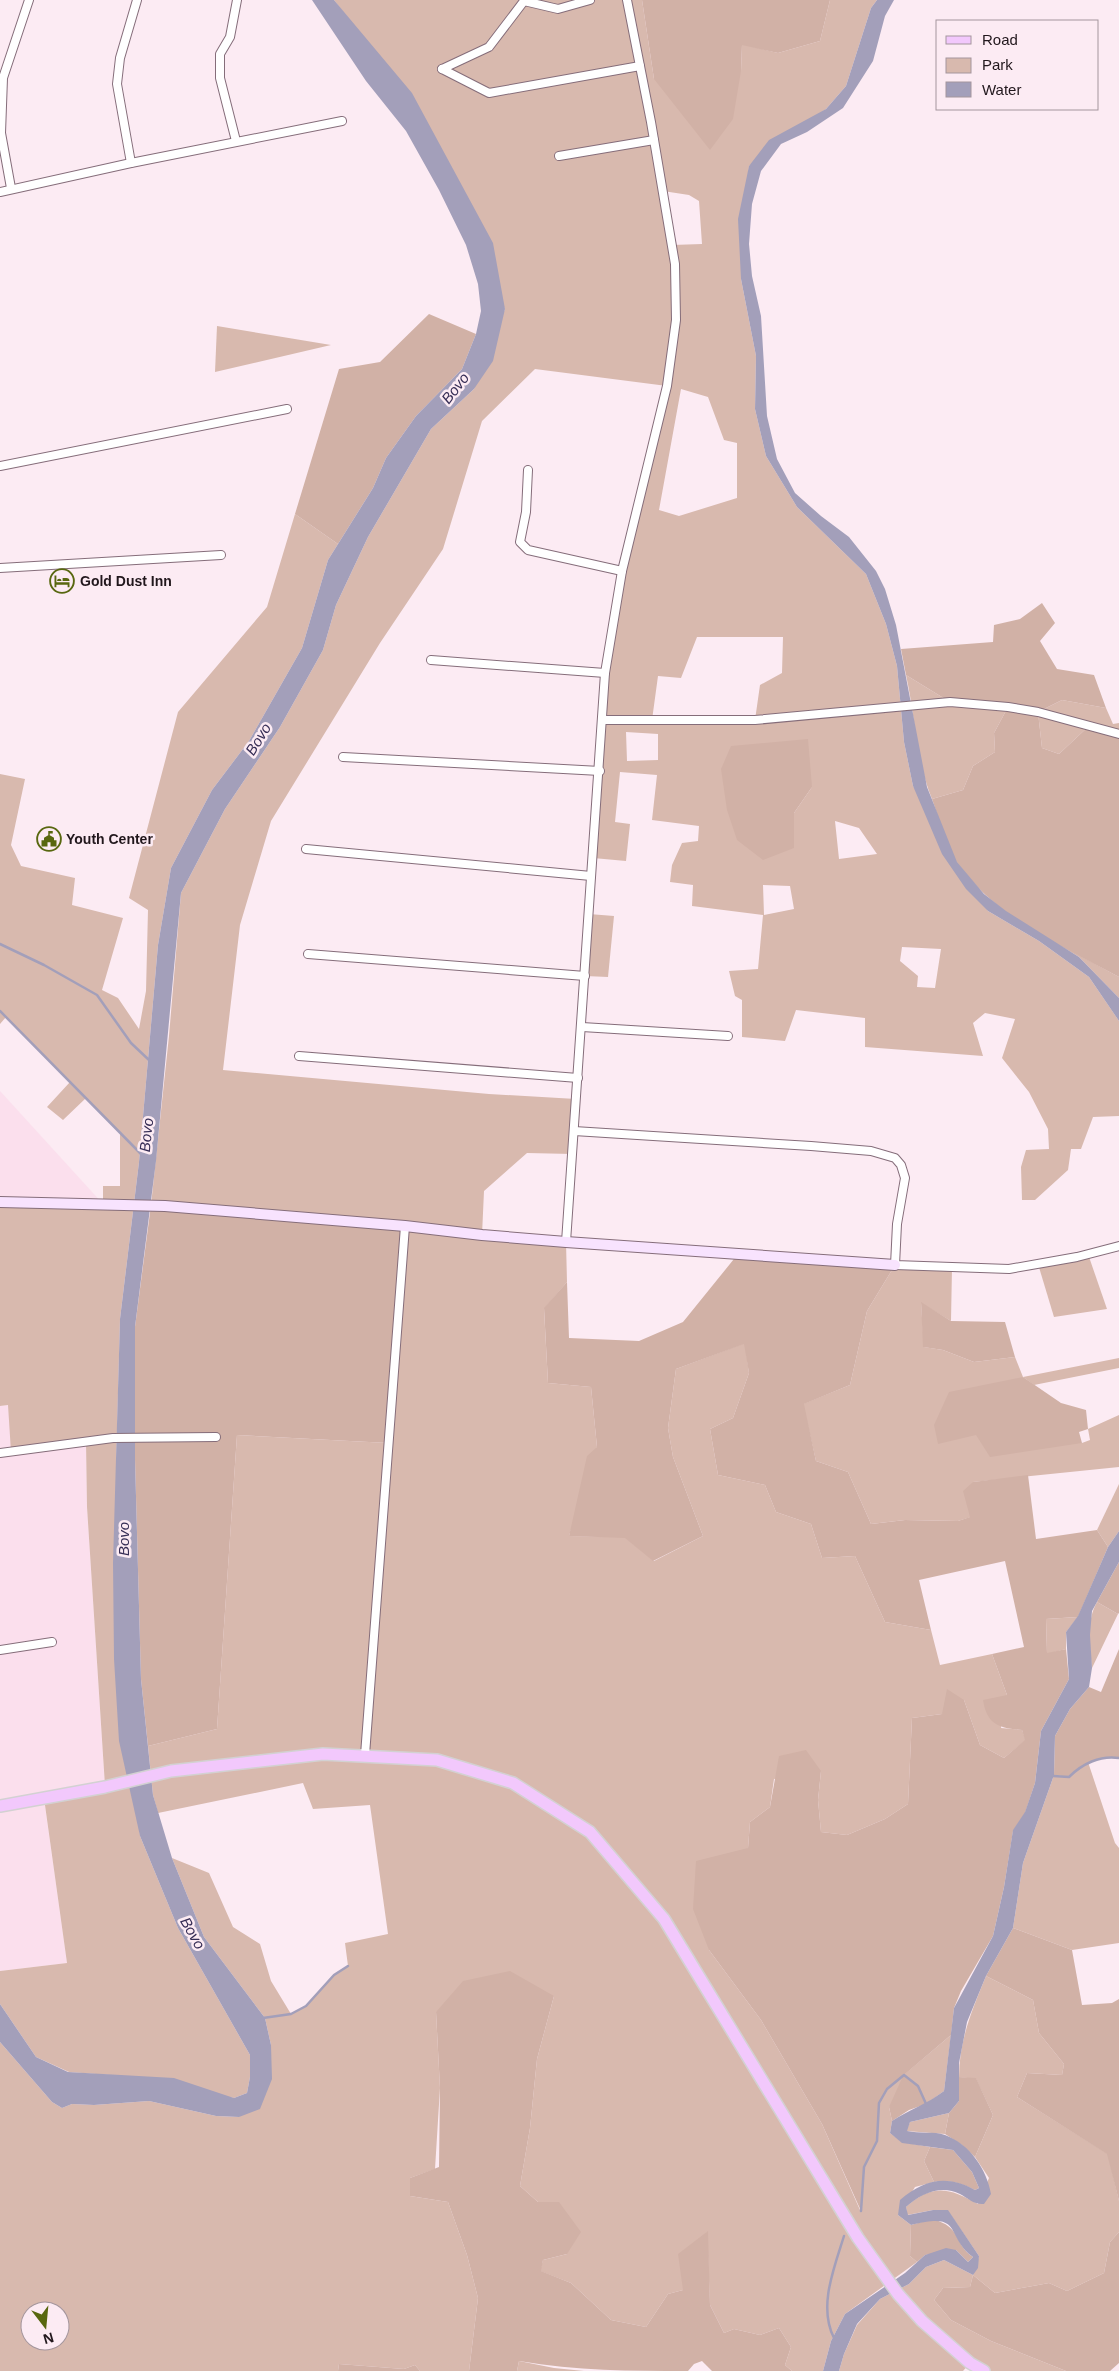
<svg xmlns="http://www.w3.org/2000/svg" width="1119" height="2371" viewBox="0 0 1119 2371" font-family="Arial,sans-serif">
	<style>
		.built { fill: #fbdfed }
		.green { fill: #d8b9ae; fill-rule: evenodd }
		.forest { fill: #d1b1a6 }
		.water { fill: #a39fba }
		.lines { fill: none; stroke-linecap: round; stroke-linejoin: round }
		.stream { stroke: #a39fba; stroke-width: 2.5 }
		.street-casing { stroke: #856d7a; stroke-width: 10 }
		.secondary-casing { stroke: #856d7a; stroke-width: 12 }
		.primary-casing { stroke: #d3d1d2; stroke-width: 14 }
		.street { stroke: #fff; stroke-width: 8 }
		.secondary { stroke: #f8e3fe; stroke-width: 10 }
		.primary { stroke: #f2c8fc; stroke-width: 11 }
		.labels { text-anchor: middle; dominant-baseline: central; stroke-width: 5; stroke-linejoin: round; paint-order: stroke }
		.poi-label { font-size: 14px; font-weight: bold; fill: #21171c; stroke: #fcebf3; text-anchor: start }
		.water-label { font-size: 15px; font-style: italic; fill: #362d55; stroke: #fcebf3 }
	</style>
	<rect width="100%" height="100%" fill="#fcebf3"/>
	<g class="built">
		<polygon points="0,1091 103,1204 0,1202"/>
		<polygon points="8,1405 86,1441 87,1507 105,1787 44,1799 67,1963 0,1971 0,1406"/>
	</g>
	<g class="green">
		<path d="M334 0H642L654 79 741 71 742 44 778 53 820 41 830 0H877L871 8 846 86 826 109 749 166 741 279 756 356 755 409 766 456 797 507 866 574 886 624 897 666 904 742 913 786 988 911 1039 941 1089 977 1117 1018 1119 1021V1116L1093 1117 1081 1149H1071L1068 1170 1035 1200H1022L1021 1167 1026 1150 1049 1149 1048 1129 1029 1092 1002 1058 1015 1019 985 1013 973 1023 983 1056 865 1047V1018L796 1010 785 1041 742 1037V1000L735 996 729 971 758 969 763 915 692 906 693 885 670 882 672 865 682 843 698 841 699 826 652 820 657 775 620 772 615 822 630 824 626 861 593 858 605 673 622 571 667 386 535 369 482 421 443 549 380 643 271 821 240 925 223 1070 489 1094 576 1099 572 1154 527 1153 484 1191 482 1235 566 1242 567 1282 544 1309 548 1383 591 1387 597 1447 569 1536 625 1537 654 1561 703 1536 673 1457 668 1428 676 1369 745 1343 749 1373 733 1418 710 1429 718 1475 765 1485 776 1512 811 1524 822 1558 855 1556 885 1622 931 1630 940 1665 992 1654 1007 1695 1001 1728 1022 1730 1026 1740 1004 1758 980 1745 964 1700 942 1714 912 1718 908 1804 885 1819 847 1835 821 1832 818 1800 821 1771 774 1779 770 1807 750 1822 748 1848 709 1950 761 2020 822 2124 860 2210 864 2167 877 2141 879 2103 887 2089 951 2035 944 2091 926 2104 918 2086 889 2107 892 2121 890 2133 902 2142 930 2147 924 2161 934 2182 915 2187 898 2215 911 2225 910 2256 917 2262 845 2314 831 2341 823 2371H792L785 2365 791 2347 779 2328 760 2335 734 2329 724 2333 710 2305 707 2232 683 2290 668 2294 646 2327 611 2320 571 2283 540 2271 543 2260 567 2254 538 2202 520 2186 530 2128 537 2059 554 1996 436 2012 440 2088 435 2169 410 2178V2196L448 2202 467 2255 478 2298 469 2371H420L415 2365 404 2369 339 2364 338 2371H0V2042L52 2102 62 2108 72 2104 94 2105 149 2101 216 2116 239 2117 271 2045 265 2018 204 1937 172 1858 209 1873 233 1927 260 1944 271 1981 291 2014 306 2006 334 1975 348 1966 345 1943 388 1934 370 1805 313 1809 303 1783 158 1813 153 1795 148 1746 217 1729 237 1435 388 1443 151 1205 169 1036 181 893 225 809 280 727 323 650 336 605 368 537 431 429 474 389 505 309 361 35ZM663 191 689 195 699 201 702 244 672 245ZM681 389 708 397 724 440 737 443V498L679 516 659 510ZM697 637H783L782 673 760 685 755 720H652L658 676 681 678ZM626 732 658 734V760L627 761ZM812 787 794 813V848L737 839ZM835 821 859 828 877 854 839 859ZM763 885 790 886 794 909 764 915ZM902 947 941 949 935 988 917 987 918 976 900 961ZM30 2311H60V2341H30Z"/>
		<polygon points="217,326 331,345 215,372"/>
		<polygon points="295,514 338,544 328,560 302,648 249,741 212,790 171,868 158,945 139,1162 120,1319 116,1466 140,1836 178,1928 250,2055 250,2077 247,2093 234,2098 110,2075 69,2072 36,2057 0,2004 0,1971 67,1963 44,1798 105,1786 87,1507 86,1442 11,1452 8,1405 0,1406 0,1202 103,1204 103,1186 120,1186 120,1133 86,1098 63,1120 47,1107 70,1082 6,1017 0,1024 0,774 25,779 11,845 21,866 75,878 72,905 123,918 102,990 118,998 139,1029 146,991 148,910 129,898 178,712 267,607"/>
		<path d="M906 675 950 702 1008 707 994 733 995 752 973 766 963 790 932 799C916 760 915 715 906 675Z"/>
		<polygon points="1062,700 1106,708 1113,724 1119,723 1119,734 1090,725 1059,754 1042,748 1038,712"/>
		<polygon points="589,914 614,916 608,977 585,976"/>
		<polygon points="1053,941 1119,977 1119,998 1079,957"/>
		<polygon points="1088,1254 1107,1309 1054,1317 1038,1264"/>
		<polygon points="895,1265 952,1268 951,1321 921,1303 924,1347 943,1350 974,1362 1015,1357 1023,1377 1119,1358 1119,1368 1034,1385 1023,1377 976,1435 1082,1443 1090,1440 1088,1429 1119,1415 1119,1467 973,1482 971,1517 958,1521 905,1520 871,1524 848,1472 816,1461 803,1404 850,1385 867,1311"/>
		<polygon points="1119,1484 1119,1531 1108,1547 1097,1530"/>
		<path d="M1097 1602 1118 1614 1092 1668C1090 1646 1086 1621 1097 1602Z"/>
		<polygon points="1078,1617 1066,1632 1066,1649 1047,1654 1046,1619"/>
		<polygon points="1088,1762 1115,1843 1119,1848 1119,1943 1072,1950 1013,1928 1023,1863 1054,1775 1069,1777"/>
		<path d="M986 1976 1033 2000 1039 2033 1064 2064 1062 2075 1027 2073 1017 2097 1108 2154 1119 2201V2232L1110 2242 1104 2273 1067 2291 1049 2283 995 2293 973 2275 970 2287 943 2288 934 2300 951 2320 991 2341 1066 2371H984L970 2363 963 2371H839L844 2354 857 2325 880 2299 909 2284 926 2267 944 2260 973 2275 979 2256 948 2211 933 2210 907 2215 906 2207C932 2183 950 2188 978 2204L989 2178 975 2157 993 2115 976 2079 959 2077C959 2041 972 2010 986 1976Z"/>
		<polygon points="949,2113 945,2134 906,2131 910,2122"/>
		<polygon points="519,2361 554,2368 584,2371 517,2371"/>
	</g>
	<g class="forest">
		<polygon points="642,0 830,0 820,41 778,53 742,45 741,71 733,119 710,150 654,79"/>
		<polygon points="429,314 476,334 462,369 416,416 386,458 373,488 338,544 295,514 339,369 380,362"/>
		<path d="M1042 603 1055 623 1040 641 1057 669 1094 675 1106 708 1062 700 1038 712 1042 748 1059 754 1090 725 1119 734V977C1063 946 995 918 958 863 946 847 939 818 932 799L963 790 973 766 995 752 994 733 1008 707 950 702 906 675 901 649 993 642 994 625 1020 619Z"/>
		<polygon points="808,739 812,787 794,813 794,848 763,860 737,840 727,810 721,769 731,746"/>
		<polygon points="151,1205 405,1226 388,1443 237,1435 217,1729 148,1746 141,1679 135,1459 135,1327"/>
		<path d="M738 1254 895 1265 867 1311 850 1385 804 1404 816 1461 848 1472 871 1524 905 1520 958 1521 970 1517 963 1491 973 1482 1028 1475 1036 1539 1097 1530 1108 1547 1078 1617 1046 1619 1047 1653 1066 1649 1069 1679 1041 1731 1035 1783 1025 1813 1013 1831 1004 1887 993 1936 961 1991 954 2008 951 2035 904 2075 918 2086 926 2104 909 2110 892 2121 889 2107 903 2076 887 2089 879 2103 877 2141 864 2167 861 2211 822 2124 761 2020 709 1950 693 1909 696 1861 748 1848 750 1822 770 1807 779 1756 806 1750 821 1771 818 1800 821 1832 847 1835 885 1819 908 1804 912 1718 942 1714 947 1689 964 1700 980 1745 1004 1758 1025 1740 1022 1730C999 1728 987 1725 983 1700L1007 1695 992 1654 1024 1647 1005 1561 919 1580 931 1630 885 1622 855 1556 822 1558 811 1524 776 1512 765 1485 718 1475 710 1429 733 1418 749 1373 744 1344 676 1369 668 1428 673 1457 703 1536 653 1561 625 1538 569 1536 587 1456 597 1447 591 1387 548 1383 544 1308 567 1282 569 1338 639 1341 683 1322Z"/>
		<polygon points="921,1302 951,1321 1005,1322 1015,1357 974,1362 943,1350 923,1347"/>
		<polygon points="1023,1377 1061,1403 1086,1410 1088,1429 1079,1432 1082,1443 990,1457 976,1435 938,1444 934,1425 949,1392"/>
		<polygon points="1119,1562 1119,1613 1118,1614 1097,1602"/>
		<path d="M1119 1649V1758C1100 1755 1082 1764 1069 1777L1054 1775 1055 1736 1070 1709 1089 1687 1101 1692Z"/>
		<polygon points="1013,1928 1072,1950 1082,2005 1112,2003 1119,1999 1119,2201 1107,2154 1017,2097 1027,2073 1062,2075 1064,2064 1039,2033 1033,2000 986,1976"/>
		<path d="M510 1971 554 1996 537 2059 530 2128 520 2186 538 2202H559L581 2232 567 2254 543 2260 541 2271 571 2283 611 2320 646 2327 668 2294 683 2290 678 2254 708 2231 710 2305 724 2333 734 2329 760 2335 779 2328 791 2347 785 2365 792 2371H712L702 2361 694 2364 688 2371C630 2371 577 2371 519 2361L517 2371H469L478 2298 467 2255 448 2202 410 2196V2178L439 2167 440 2088 436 2012 463 1981Z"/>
		<polygon points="959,2077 976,2078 993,2115 975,2157 962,2145 945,2134 949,2113 959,2101"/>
		<path d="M930 2147 953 2150 972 2172 979 2188 975 2190C963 2184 948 2179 934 2182L924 2161Z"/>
		<path d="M932 2219C963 2227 953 2244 973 2257L968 2262 956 2250 925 2255 917 2262 910 2256 911 2225Z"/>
		<polygon points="1119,2232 1119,2363 1110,2371 1066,2371 991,2341 951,2320 934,2300 943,2288 970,2287 973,2275 995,2293 1049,2283 1067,2291 1104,2273 1110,2242"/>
		<polygon points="339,2364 404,2369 415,2365 420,2371 338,2371"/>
	</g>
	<g class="water">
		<polygon points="312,0 334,0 412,93 493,243 505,309 493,361 474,389 431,429 368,537 336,605 323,650 280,727 225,809 181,893 156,1161 135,1327 135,1459 141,1679 153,1795 172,1858 204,1937 265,2018 271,2045 272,2079 260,2109 239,2117 216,2116 149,2101 94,2105 72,2104 62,2108 52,2102 0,2042 0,2004 36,2057 68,2072 174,2078 234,2098 247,2093 250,2077 250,2055 178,1928 140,1836 119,1741 114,1659 113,1563 120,1319 139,1162 158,945 171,868 212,790 249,741 302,648 328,560 373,488 386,458 416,416 462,369 476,334 481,311 478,284 466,245 439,190 406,131 366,81"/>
		<polygon points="877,0 894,0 885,16 873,61 843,108 807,132 781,144 761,171 752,204 749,244 752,276 761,316 767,416 777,459 795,493 821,516 849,537 876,571 885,589 896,625 927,787 957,862 984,894 1006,911 1079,957 1119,998 1119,1021 1089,977 1039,941 988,911 966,889 942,854 913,786 904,742 897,666 886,624 866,574 797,507 766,456 755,409 756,356 741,279 738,219 749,166 769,140 826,109 846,86 871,8"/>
		<path d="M1119 1531V1562L1092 1611 1090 1635 1092 1668 1089 1687 1070 1709 1055 1736 1054 1775 1023 1863 1013 1928 986 1976 967 2022 959 2063V2101L949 2113 910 2122 907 2131C919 2134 934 2131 945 2135 970 2144 987 2170 991 2194L984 2204C974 2205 968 2198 960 2194 941 2184 920 2194 906 2207L908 2215 933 2210H948L979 2256 978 2268 973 2275 944 2260 926 2267 909 2284 880 2299 857 2324 844 2354 839 2371H823L831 2341 845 2314 905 2273 925 2255 946 2248 956 2250 968 2262 973 2257C944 2236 965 2211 911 2225L898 2215 900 2200C924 2180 946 2174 975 2190L979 2188 972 2172 953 2150 902 2143 890 2133 892 2121C909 2110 927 2104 944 2091L954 2008 993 1936 1004 1887 1013 1830 1025 1812 1035 1783 1041 1731 1069 1679 1066 1632 1078 1616 1108 1547Z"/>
	</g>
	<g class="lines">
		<g class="stream">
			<polyline points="0,944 44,965 97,995 131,1043 149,1060"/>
			<polyline points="0,1011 141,1154"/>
			<path d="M1053 1776 1069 1777C1082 1764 1100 1755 1119 1758"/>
			<polyline points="263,2018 291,2014 306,2006 334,1975 348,1966"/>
			<polyline points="861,2211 864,2167 877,2141 879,2103 887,2089 904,2075 918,2086 927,2106"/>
			<path d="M834 2338C818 2307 834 2268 844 2236"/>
		</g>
		<g class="street-casing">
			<g id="street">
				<polyline points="442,69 489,93 640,66"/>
				<polyline points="442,69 489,47 524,1 558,9 590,0"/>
				<polyline points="236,141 220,78 220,54 230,37 237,0"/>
				<polyline points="559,156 654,140"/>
				<polyline points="131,163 117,84 120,58 137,0"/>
				<polyline points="11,188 1,133 3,78 29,0"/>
				<polyline points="0,192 131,163 342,121"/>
				<polyline points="0,466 287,409"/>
				<polyline points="528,470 526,512 520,542 528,550 622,571"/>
				<polyline points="0,568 221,555"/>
				<polyline points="431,660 605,673"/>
				<polyline points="603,720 755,720 950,702 1008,707 1038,712 1119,734"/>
				<polyline points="343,757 600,771"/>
				<polyline points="306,849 591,876"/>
				<polyline points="308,954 585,976"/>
				<polyline points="582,1027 728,1036"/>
				<polyline points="299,1056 578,1078"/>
				<polyline points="574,1131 811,1146 871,1151 895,1158 901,1165 905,1178 897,1224 895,1265 1009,1269 1077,1257 1119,1246"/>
				<polyline points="566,1242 605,673 622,571 667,386 676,320 675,264 651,122 627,0"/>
				<polyline points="0,1453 113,1438 216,1437"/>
				<polyline points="0,1650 52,1642"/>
				<polyline points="365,1755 405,1226"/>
			</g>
		</g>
		<g class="secondary-casing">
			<polyline id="secondary" points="0,1202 165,1206 405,1226 482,1235 566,1242 895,1265"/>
		</g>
		<g class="primary-casing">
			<polyline id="primary" points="0,1806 105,1787 171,1771 323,1754 437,1760 513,1783 590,1832 664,1919 858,2238 898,2294 922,2321 970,2363 984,2371"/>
		</g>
		<use href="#street" class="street"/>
		<use href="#secondary" class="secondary"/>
		<use href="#primary" class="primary"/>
	</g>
	<defs>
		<g id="hotel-ring" transform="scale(1.25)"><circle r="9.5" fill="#fcebf3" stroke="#58670f" stroke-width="1.5"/><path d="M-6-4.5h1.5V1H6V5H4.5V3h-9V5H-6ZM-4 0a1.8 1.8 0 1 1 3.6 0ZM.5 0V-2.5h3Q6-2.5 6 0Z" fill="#58670f"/></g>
		<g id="civic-ring" transform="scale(1.25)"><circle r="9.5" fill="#fcebf3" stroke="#58670f" stroke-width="1.5"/><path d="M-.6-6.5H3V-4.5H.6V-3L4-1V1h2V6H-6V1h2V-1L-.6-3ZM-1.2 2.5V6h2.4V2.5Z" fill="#58670f"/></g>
	</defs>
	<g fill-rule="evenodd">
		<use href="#hotel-ring" x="62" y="581"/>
		<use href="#civic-ring" x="49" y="839"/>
	</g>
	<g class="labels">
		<g class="poi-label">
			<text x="80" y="581">Gold Dust Inn</text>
			<text x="66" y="839">Youth Center</text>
		</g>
		<g class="water-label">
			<text transform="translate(455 388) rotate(-52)">Bovo</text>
			<text transform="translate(258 739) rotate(-58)">Bovo</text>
			<text transform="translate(146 1135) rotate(-84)">Bovo</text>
			<text transform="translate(123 1539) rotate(-90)">Bovo</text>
			<text transform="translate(193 1933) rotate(60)">Bovo</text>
		</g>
	</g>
	<rect x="936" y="20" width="162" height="90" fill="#fcebf3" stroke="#a4969d"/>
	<rect x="946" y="36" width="25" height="8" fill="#f2c8fc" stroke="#a4969d"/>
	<text x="982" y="45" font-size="15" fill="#21171c">Road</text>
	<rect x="946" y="58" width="25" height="15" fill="#d8b9ae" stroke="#a4969d"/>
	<text x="982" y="70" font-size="15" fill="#21171c">Park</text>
	<rect x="946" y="82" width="25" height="15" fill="#a39fba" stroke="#a4969d"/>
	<text x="982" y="95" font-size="15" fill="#21171c">Water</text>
	<g transform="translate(45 2326) rotate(164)"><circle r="24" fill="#fcebf3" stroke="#a4969d"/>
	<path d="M0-4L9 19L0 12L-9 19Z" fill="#58670f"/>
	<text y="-8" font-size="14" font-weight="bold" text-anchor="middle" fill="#21171c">N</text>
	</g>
</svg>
